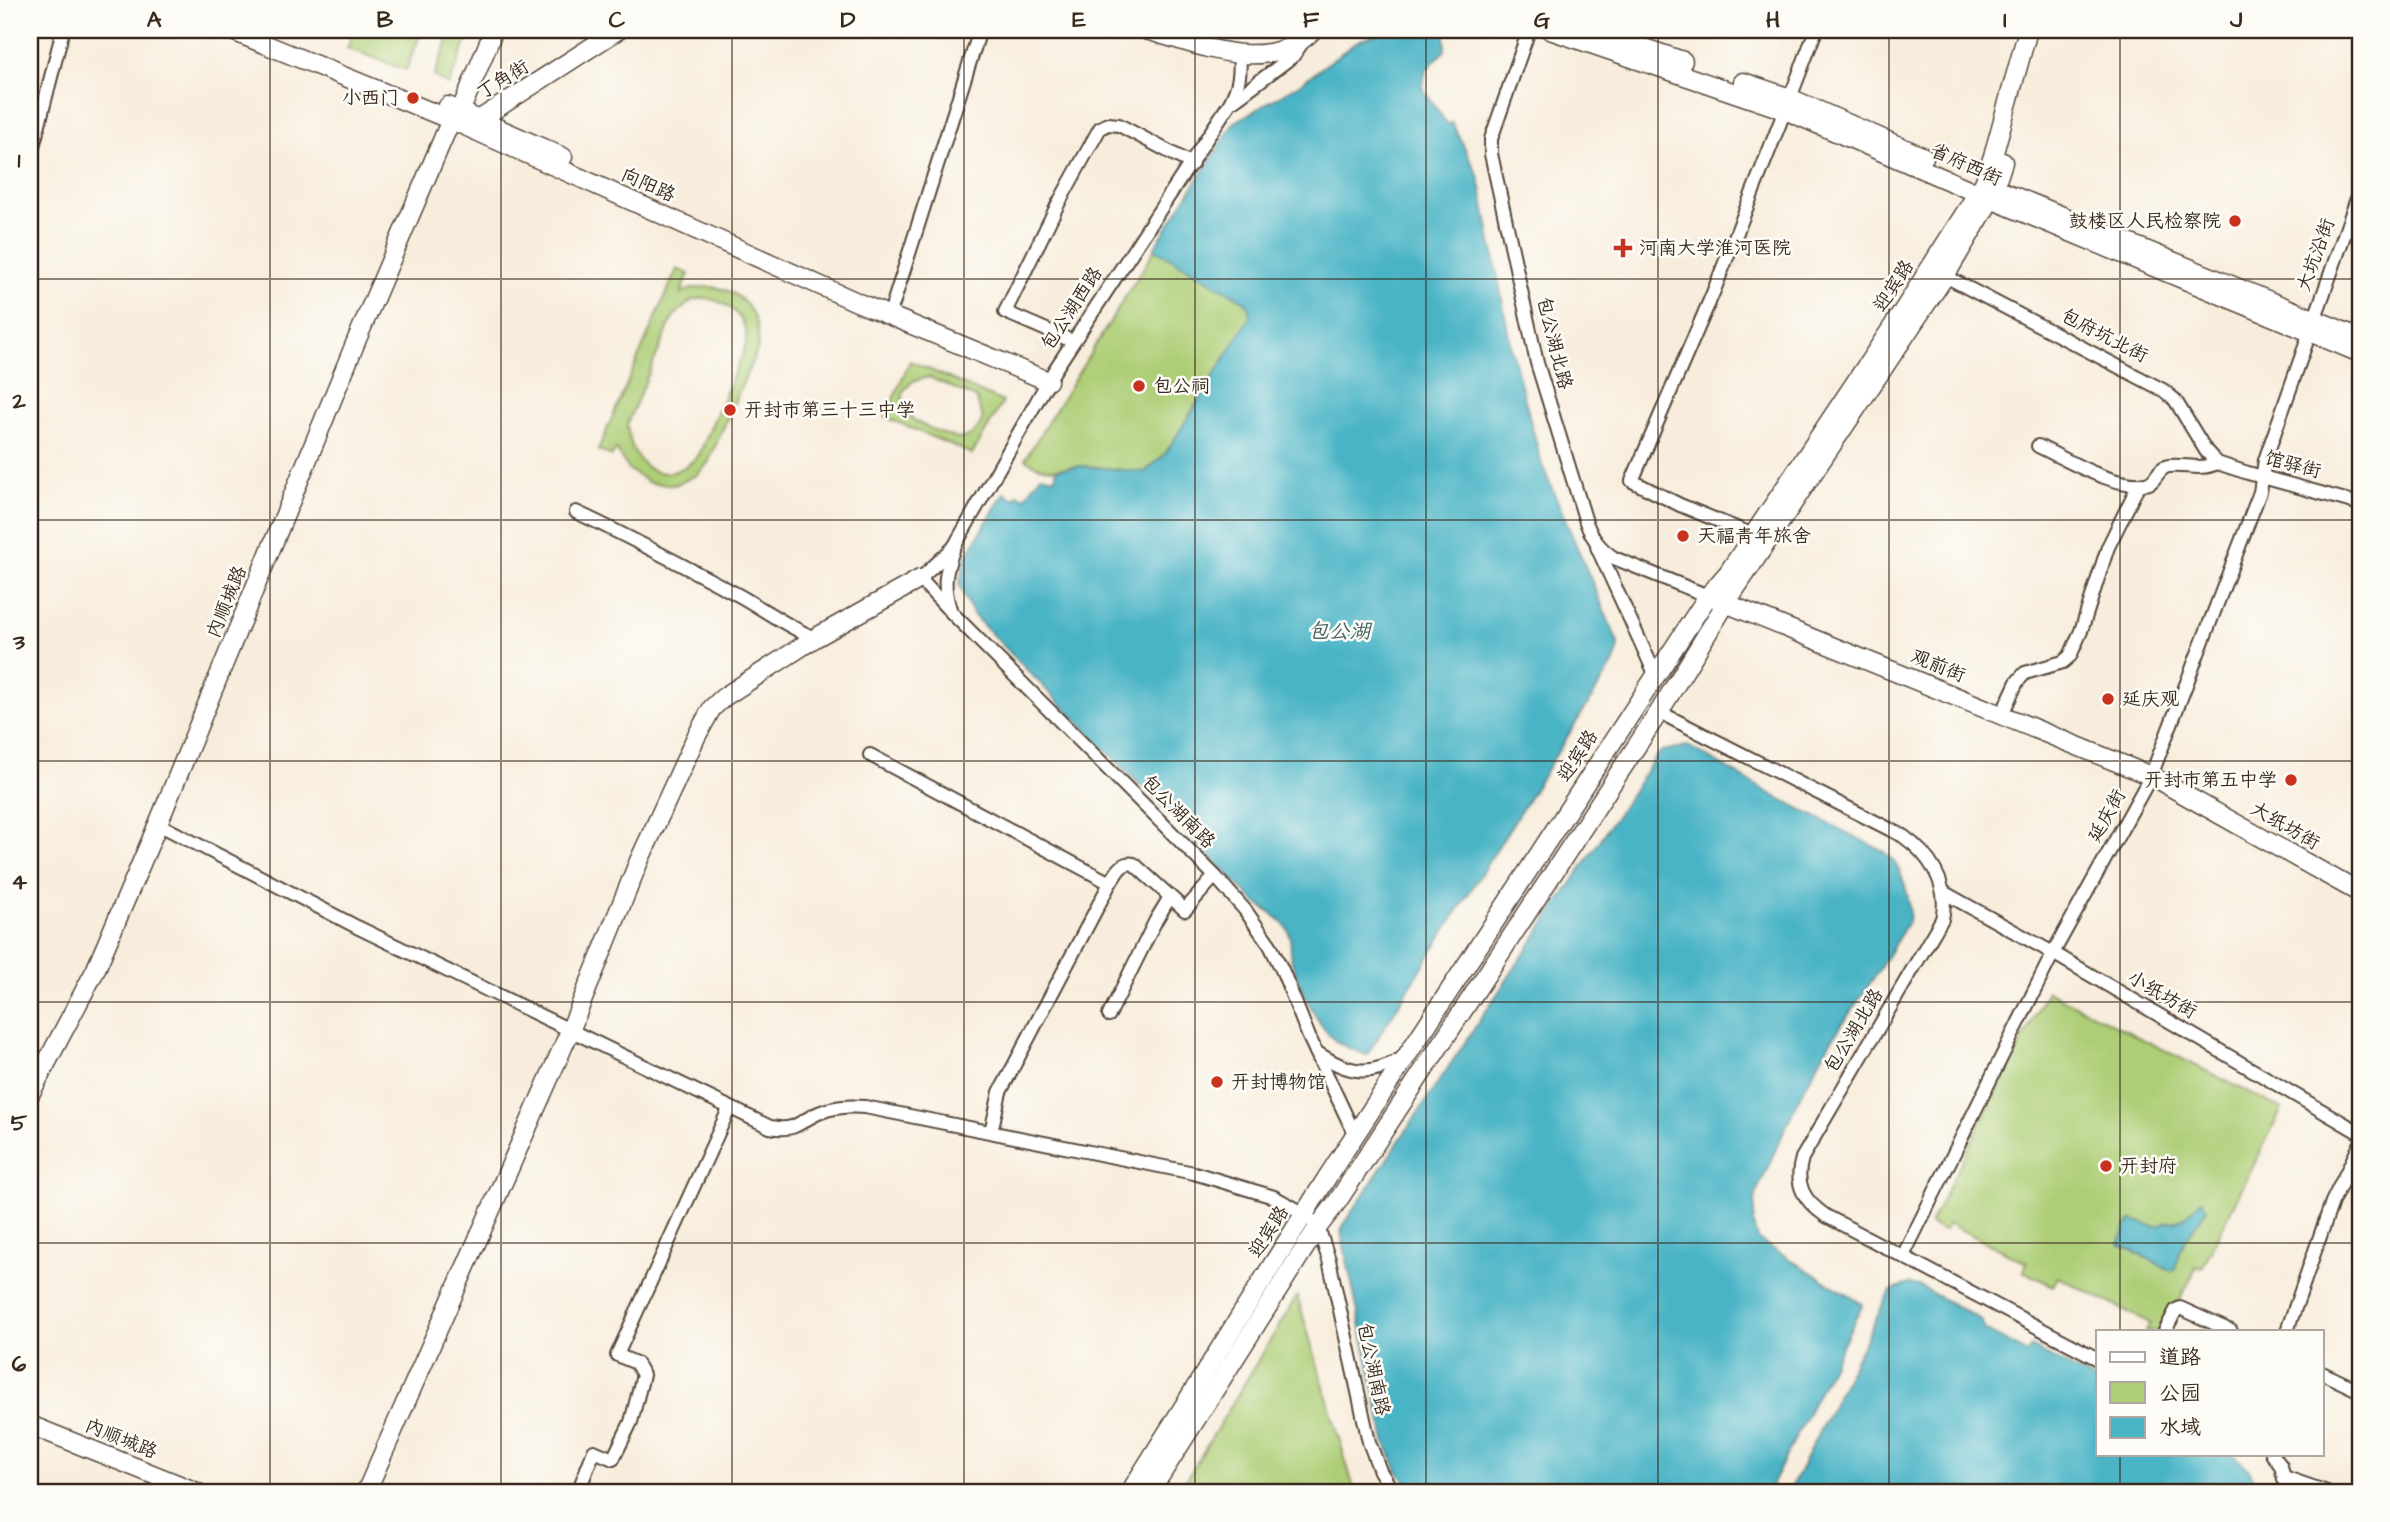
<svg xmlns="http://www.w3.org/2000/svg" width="2390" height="1522" viewBox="0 0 2390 1522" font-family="'Architects Daughter','LXGW WenKai TC',sans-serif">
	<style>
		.green { fill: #adce76; stroke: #747c4a; stroke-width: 2; fill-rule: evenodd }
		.water { fill: #49b4c6; stroke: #426f72; stroke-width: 2 }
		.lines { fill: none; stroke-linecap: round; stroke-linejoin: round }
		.street-casing { stroke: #57473a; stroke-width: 16 }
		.secondary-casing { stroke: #57473a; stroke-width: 21 }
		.street { stroke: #fff; stroke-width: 12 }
		.secondary { stroke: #fff; stroke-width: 18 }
		.grid { fill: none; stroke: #3b2a1e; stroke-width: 2; stroke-opacity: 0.55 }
		.poi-dot { fill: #c8321e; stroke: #fdfcf7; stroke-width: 2.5 }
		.labels { text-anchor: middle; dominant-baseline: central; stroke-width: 5; stroke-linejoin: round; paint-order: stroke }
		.street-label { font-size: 19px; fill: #3b2a1e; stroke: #fdfcf7 }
		.poi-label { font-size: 19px; fill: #3b2a1e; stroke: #fdfcf7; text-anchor: start }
		.water-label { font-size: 21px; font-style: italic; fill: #416161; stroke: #fdfcf7 }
		.neatline { fill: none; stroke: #3b2a1e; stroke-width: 2.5 }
		.grid-label { font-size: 23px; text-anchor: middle; font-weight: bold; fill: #3b2a1e }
	</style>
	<rect width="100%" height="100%" fill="#fdfcf7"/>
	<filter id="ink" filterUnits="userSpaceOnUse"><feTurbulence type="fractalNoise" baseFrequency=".0143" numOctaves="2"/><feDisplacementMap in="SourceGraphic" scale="14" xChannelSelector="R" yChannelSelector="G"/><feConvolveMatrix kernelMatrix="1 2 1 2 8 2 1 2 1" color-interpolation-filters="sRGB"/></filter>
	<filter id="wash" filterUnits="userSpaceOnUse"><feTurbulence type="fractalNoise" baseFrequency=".00686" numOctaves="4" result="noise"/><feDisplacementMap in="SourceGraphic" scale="28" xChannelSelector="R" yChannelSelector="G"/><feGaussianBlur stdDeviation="1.57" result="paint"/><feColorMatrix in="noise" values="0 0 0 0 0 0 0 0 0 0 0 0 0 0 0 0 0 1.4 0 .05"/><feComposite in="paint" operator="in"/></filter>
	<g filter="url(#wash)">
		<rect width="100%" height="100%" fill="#f8eddc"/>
		<g class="green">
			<polygon points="355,30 422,30 406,70 347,48"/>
			<polygon points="452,30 471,30 449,85 434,76"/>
			<path d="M1155 249 1247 303 1250 314 1249 319 1166 453 1150 469 1143 473C1123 471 1102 466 1082 466 1057 467 1048 475 1025 459Z"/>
			<path d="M677 269 689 274 681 293C723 274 763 302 758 348L708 463 697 475 675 485 650 483 629 470 616 449 612 456 598 450ZM705 298C731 302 753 322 744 350 739 364 732 377 727 390 717 412 708 434 699 455 664 491 631 469 627 424L673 317 692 300Z"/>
			<path d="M910 361 1003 402 972 454 885 417ZM929 377 976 398 983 418C979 431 971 437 958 439 936 430 894 422 904 390L913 381Z"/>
			<polygon points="2047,991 2282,1109 2202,1268 2197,1266 2164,1331 2146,1331 2150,1323 2058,1277 2053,1286 2023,1271 2027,1263 1948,1223 1944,1231 1930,1224"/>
			<polygon points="1297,1296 1355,1492 1179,1492"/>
		</g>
		<g class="water">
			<path d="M1388 30H1445V50L1426 70 1422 87 1447 124 1452 123 1479 177 1511 347 1542 465 1618 643 1617 655 1613 664 1367 1055C1357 1051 1346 1048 1337 1042 1318 1028 1298 984 1292 962 1290 952 1292 939 1288 930 1281 918 1266 910 1255 902L974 616 959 585 966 557 1004 493 1015 499 1018 494 1025 498 1041 475 1055 478 1057 469 1082 466 1145 472 1166 453 1249 319 1250 314 1247 303 1155 249V246L1234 123 1301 83 1358 41Z"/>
			<path d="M1688 746 1780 799 1885 852C1901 865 1912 899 1909 920L1879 970 1830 1042 1798 1100 1756 1193 1753 1224 1757 1239 1861 1303 1862 1306 1768 1492H1412L1398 1471 1385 1441 1341 1232 1345 1222 1657 755 1662 751Z"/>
			<path d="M2202 1200 2207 1208 2179 1251 2175 1269 2172 1271 2119 1244 2126 1227 2132 1220C2146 1222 2153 1232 2166 1222 2187 1223 2187 1212 2202 1200Z"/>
			<polygon points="1908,1284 1919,1286 1981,1320 1985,1330 2027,1353 2031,1347 2098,1382 2098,1454 2233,1454 2250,1471 2259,1492 1789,1492 1884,1302 1891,1291"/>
		</g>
	</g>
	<g filter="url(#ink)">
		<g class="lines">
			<g class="street-casing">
				<g id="street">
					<path d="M1529 30 1491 139V154L1537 363 1586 522C1592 538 1599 548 1614 558L1708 596"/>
					<polyline points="1790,98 1816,30"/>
					<polyline points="1233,101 1293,56 1304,40"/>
					<polyline points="30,159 63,30"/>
					<polyline points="1945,276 2163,390 2175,400 2206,451 2217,463 2248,473 2360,504"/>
					<polyline points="893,304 980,30"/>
					<polyline points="1072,341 1005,312 1057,206 1100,128 1108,124 1119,125 1192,164"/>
					<path d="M2038 446C2066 459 2113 488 2145 484 2157 483 2157 467 2169 466 2186 464 2201 471 2217 463"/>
					<path d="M576 512C632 538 686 567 740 596 765 610 789 628 815 638"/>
					<polyline points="1753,535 1680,505 1632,481 1713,293 1785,110"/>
					<path d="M954 547C945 573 942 586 951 612L1215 876 1245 910 1270 945 1283 972 1309 1037 1355 1135"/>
					<polyline points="1597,547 1656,676"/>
					<path d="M947 608 920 579 954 547 1054 371 1230 103C1239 86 1241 73 1239 54"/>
					<path d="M1659 712 1903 836C1930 855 1950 885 1942 919L1802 1158C1794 1185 1804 1201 1826 1216L2098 1359"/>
					<polyline points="2002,714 2017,682 2025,673 2063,662 2070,656 2081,631 2108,547 2139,484"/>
					<path d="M870 755 1110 883C1117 873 1121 861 1134 864L1185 910 1215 876"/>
					<path d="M158 824 357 927 770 1127C798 1132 798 1121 821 1112 836 1106 850 1106 865 1107L1194 1173 1274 1197 1305 1214 1318 1227 1329 1260 1369 1442 1380 1471 1393 1492"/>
					<polyline points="1943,892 2053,953 2360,1133"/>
					<polyline points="1109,1015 1156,920 1170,897"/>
					<path d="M1316 1052C1349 1074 1369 1077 1403 1058"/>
					<polyline points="991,1132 1000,1092 1110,883"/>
					<polyline points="1903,1256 2053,953 2151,776 2260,492 2265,460 2360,190"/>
					<polyline points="2165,1331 2176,1310 2180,1308 2231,1331"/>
					<polyline points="2287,1331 2332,1202 2360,1145"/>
					<polyline points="2322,1373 2360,1391"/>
					<polyline points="2272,1454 2281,1466 2287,1492"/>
					<polyline points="2284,1477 2327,1492"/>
					<polyline points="578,1492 594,1451 613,1459 631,1422 643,1375 636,1363 617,1355 729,1109"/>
				</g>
			</g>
			<g class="secondary-casing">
				<g id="secondary">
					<polyline points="230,30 456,122 859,303 1048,381"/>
					<path d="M1146 30C1199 44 1268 77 1313 30"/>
					<polyline points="1550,30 1785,110 1991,199 2360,353"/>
					<polyline points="1590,30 1683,61"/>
					<polyline points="1743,82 1790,98 1924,157"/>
					<polyline points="448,106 563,157"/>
					<polyline points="480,119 618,30"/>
					<polyline points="456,122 494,30"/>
					<polyline points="2004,192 2360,338"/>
					<polyline points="1718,600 2151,776 2360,893"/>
					<polyline points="30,1094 95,971 158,824 357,339 451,120"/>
					<polyline points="30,1425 197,1492"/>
					<polyline points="366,1492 570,1031 639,861 696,737 712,708 724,697 815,638 920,579"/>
					<polyline points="1130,1492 1328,1176 1708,596 1728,573 1899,317 1984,183 1993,156 2028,30"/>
					<polyline points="1150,1492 1318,1227 1337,1202 1659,712 1726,603 1945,276 1991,199 2003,162"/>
				</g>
			</g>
			<use href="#street" class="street"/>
			<use href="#secondary" class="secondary"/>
		</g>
	</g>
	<path class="grid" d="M270 30V1492M501 30V1492M732 30V1492M964 30V1492M1195 30V1492M1426 30V1492M1658 30V1492M1889 30V1492M2120 30V1331M30 279H2360M30 520H2360M30 761H2360M30 1002H2360M30 1243H2360M2120 1454V1492"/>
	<g class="poi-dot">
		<circle cx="413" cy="98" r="7"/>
		<circle cx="2235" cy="221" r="7"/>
		<path d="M1619.5 237.5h7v7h7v7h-7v7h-7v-7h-7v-7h7z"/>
		<circle cx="1139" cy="386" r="7"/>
		<circle cx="730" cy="410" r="7"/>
		<circle cx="1683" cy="536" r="7"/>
		<circle cx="2108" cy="699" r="7"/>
		<circle cx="2291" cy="780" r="7"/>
		<circle cx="1217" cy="1082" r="7"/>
		<circle cx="2106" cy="1166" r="7"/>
	</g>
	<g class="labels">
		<g class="street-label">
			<text transform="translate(503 80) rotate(-32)">丁角街</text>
			<text transform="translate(1966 165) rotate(24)">省府西街</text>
			<text transform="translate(648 185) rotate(24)">向阳路</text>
			<text transform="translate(2316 255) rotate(-70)">大坑沿街</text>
			<text transform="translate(1894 286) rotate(-57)">迎宾路</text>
			<text transform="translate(1072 309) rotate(-57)">包公湖西路</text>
			<text transform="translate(2104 336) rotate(27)">包府坑北街</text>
			<text transform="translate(1554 343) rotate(76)">包公湖北路</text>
			<text transform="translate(2293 465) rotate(15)">馆驿街</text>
			<text transform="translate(227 602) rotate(-68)">内顺城路</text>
			<text transform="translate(1938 666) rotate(22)">观前街</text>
			<text transform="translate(1578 756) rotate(-57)">迎宾路</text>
			<text transform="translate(1178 812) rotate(45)">包公湖南路</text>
			<text transform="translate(2107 816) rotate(-61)">延庆街</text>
			<text transform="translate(2285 826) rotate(30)">大纸坊街</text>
			<text transform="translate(2162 995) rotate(30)">小纸坊街</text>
			<text transform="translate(1854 1031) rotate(-59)">包公湖北路</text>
			<text transform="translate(1269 1232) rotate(-58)">迎宾路</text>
			<text transform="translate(1373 1369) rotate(78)">包公湖南路</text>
			<text transform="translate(121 1439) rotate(22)">内顺城路</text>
		</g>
		<g class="poi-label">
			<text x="399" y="98" text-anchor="end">小西门</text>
			<text x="2221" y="221" text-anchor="end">鼓楼区人民检察院</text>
			<text x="1639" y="248">河南大学淮河医院</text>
			<text x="1153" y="386">包公祠</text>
			<text x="744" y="410">开封市第三十三中学</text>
			<text x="1697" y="536">天福青年旅舍</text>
			<text x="2122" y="699">延庆观</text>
			<text x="2277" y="780" text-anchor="end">开封市第五中学</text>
			<text x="1231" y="1082">开封博物馆</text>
			<text x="2120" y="1166">开封府</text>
		</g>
		<g class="water-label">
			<text x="1339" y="631">包公湖</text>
		</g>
	</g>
	<rect width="2390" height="1522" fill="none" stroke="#fdfcf7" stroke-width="77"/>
	<rect x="2096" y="1330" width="228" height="126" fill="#fdfcf7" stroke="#afa8a0" stroke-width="2"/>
	<rect x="2110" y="1352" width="35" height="10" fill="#ffffff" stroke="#afa8a0" stroke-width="2"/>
	<text x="2159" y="1364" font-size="21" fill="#3b2a1e">道路</text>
	<rect x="2110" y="1382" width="35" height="21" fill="#adce76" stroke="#afa8a0" stroke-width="2"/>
	<text x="2159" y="1400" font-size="21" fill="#3b2a1e">公园</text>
	<rect x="2110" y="1417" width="35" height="21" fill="#49b4c6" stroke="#afa8a0" stroke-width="2"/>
	<text x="2159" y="1434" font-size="21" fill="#3b2a1e">水域</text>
	<rect x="38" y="38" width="2314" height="1446" class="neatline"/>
	<g class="grid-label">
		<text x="154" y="27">A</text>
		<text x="385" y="27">B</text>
		<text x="617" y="27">C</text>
		<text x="848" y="27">D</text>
		<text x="1079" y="27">E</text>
		<text x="1311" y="27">F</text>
		<text x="1542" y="27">G</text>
		<text x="1773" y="27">H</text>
		<text x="2005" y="27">I</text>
		<text x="2236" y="27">J</text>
		<text x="19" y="167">1</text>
		<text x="19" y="408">2</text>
		<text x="19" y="649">3</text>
		<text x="19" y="889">4</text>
		<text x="19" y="1130">5</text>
		<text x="19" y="1371">6</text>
	</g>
</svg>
